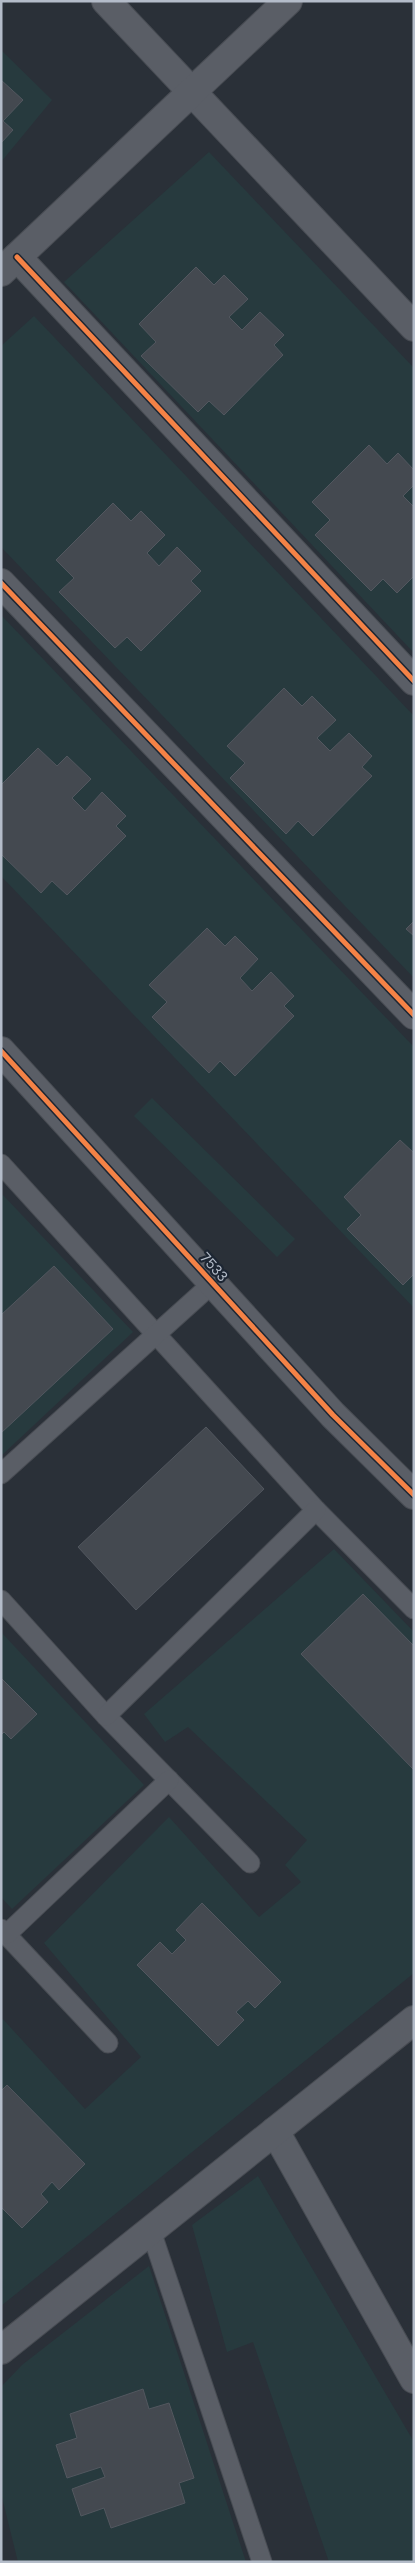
<svg xmlns="http://www.w3.org/2000/svg" width="415" height="2563" viewBox="0 0 415 2563" font-family="Poppins,sans-serif">
	<style>
		.green { fill: #273a3e }
		.building { fill: #444950; stroke: #52575f }
		.lines { fill: none; stroke-linecap: round; stroke-linejoin: round }
		.service-casing { stroke: #484c53; stroke-width: 21 }
		.minor-casing { stroke: #484c53; stroke-width: 30 }
		.service { stroke: #5a5e66; stroke-width: 19 }
		.minor { stroke: #5a5e66; stroke-width: 28 }
		.cycleway-casing { stroke: #1d2633; stroke-width: 8 }
		.cycleway { stroke: #f48246; stroke-width: 5 }
		.labels { text-anchor: middle; dominant-baseline: central; stroke-width: 4.5; stroke-linejoin: round; paint-order: stroke }
		.street-label { font-size: 14px; fill: #b4bcc9; stroke: #1d2633 }
	</style>
	<rect width="100%" height="100%" fill="#2a3038"/>
	<g class="green">
		<polygon points="1,50 52,100 1,162"/>
		<polygon points="209,152 414,368 414,653 64,282"/>
		<polygon points="34,316 414,716 414,978 1,547 1,346"/>
		<polygon points="1,615 414,1047 414,1308 1,876"/>
		<polygon points="152,1098 295,1239 277,1257 134,1116"/>
		<polygon points="1,1193 133,1332 1,1456"/>
		<polygon points="334,1549 414,1632 414,1973 1,2306 1,2017 85,2109 141,2057 44,1943 169,1817 259,1917 301,1882 285,1865 307,1840 188,1727 165,1742 144,1714"/>
		<polygon points="1,1632 144,1785 12,1909 1,1897"/>
		<polygon points="258,2176 414,2442 414,2562 329,2562 253,2342 227,2352 192,2225"/>
		<polygon points="149,2266 246,2562 18,2562 1,2493 1,2387 22,2365"/>
	</g>
	<g class="building">
		<polygon points="1,80 23,100 3,121 13,130 1,143"/>
		<polygon points="196,267 214,285 224,275 248,299 229,317 242,330 260,312 284,335 274,345 283,355 224,415 209,401 198,412 141,356 156,342 139,324"/>
		<polygon points="369,445 387,464 398,453 414,470 414,485 403,496 414,507 414,576 397,593 383,579 371,591 315,535 330,520 312,502"/>
		<polygon points="113,503 131,521 141,511 165,535 147,553 159,566 177,547 201,571 191,581 201,591 141,651 127,637 115,648 59,592 74,578 56,560"/>
		<polygon points="284,688 302,706 312,696 336,720 317,738 330,751 349,733 372,756 362,767 372,776 313,836 298,821 286,834 230,778 245,763 227,746"/>
		<polygon points="38,748 57,766 67,756 91,779 72,798 85,811 102,792 126,816 116,826 126,836 67,895 52,881 41,893 1,854 1,785"/>
		<polygon points="414,921 414,936 406,929"/>
		<polygon points="207,928 225,946 235,936 258,959 240,978 252,991 271,972 294,996 284,1006 294,1016 235,1076 220,1061 209,1073 152,1017 167,1002 149,985"/>
		<polygon points="400,1140 414,1153 414,1274 403,1285 347,1229 361,1215 344,1197"/>
		<polygon points="54,1266 113,1329 1,1433 1,1315"/>
		<polygon points="206,1427 264,1489 136,1610 78,1547"/>
		<polygon points="363,1594 414,1646 414,1770 301,1654"/>
		<polygon points="1,1678 37,1714 11,1739 4,1732 1,1735"/>
		<polygon points="202,1903 281,1982 255,2008 248,2001 236,2012 244,2020 218,2046 137,1965 160,1942 172,1954 186,1940 176,1930"/>
		<polygon points="7,2085 85,2164 59,2190 52,2182 41,2194 48,2202 22,2228 1,2207 1,2091"/>
		<polygon points="143,2389 149,2409 169,2403 194,2478 179,2483 185,2503 111,2528 104,2508 81,2516 72,2489 105,2477 101,2467 67,2478 56,2445 77,2438 70,2414"/>
	</g>
	<g class="lines">
		<g class="service-casing">
			<g id="service">
				<polyline points="1,1164 316,1510 414,1609"/>
				<polyline points="1,1474 213,1283"/>
				<polyline points="1,1600 106,1716 250,1863"/>
				<polyline points="106,1716 316,1510"/>
				<polyline points="1,1929 108,2043"/>
				<polyline points="7,1934 169,1780"/>
				<polyline points="151,2231 262,2562"/>
			</g>
		</g>
		<g class="minor-casing">
			<g id="minor">
				<polyline points="106,1 414,327"/>
				<polyline points="17,257 414,681"/>
				<polyline points="1,272 288,1"/>
				<polyline points="1,583 414,1015"/>
				<polyline points="1,1051 333,1415 414,1495"/>
				<polyline points="275,2131 414,2379"/>
				<polyline points="1,2350 414,2020"/>
			</g>
		</g>
		<use href="#service" class="service"/>
		<use href="#minor" class="minor"/>
		<g class="cycleway-casing">
			<g id="cycleway">
				<polyline points="17,257 414,681"/>
				<polyline points="1,583 414,1015"/>
				<polyline points="1,1051 333,1415 414,1495"/>
			</g>
		</g>
		<use href="#cycleway" class="cycleway"/>
	</g>
	<g class="labels">
		<g class="street-label">
			<text transform="translate(214 1267) rotate(48)">7533</text>
		</g>
	</g>
	<rect width="415" height="2563" fill="none" stroke="#b4bcc9" stroke-width="5"/>
</svg>
